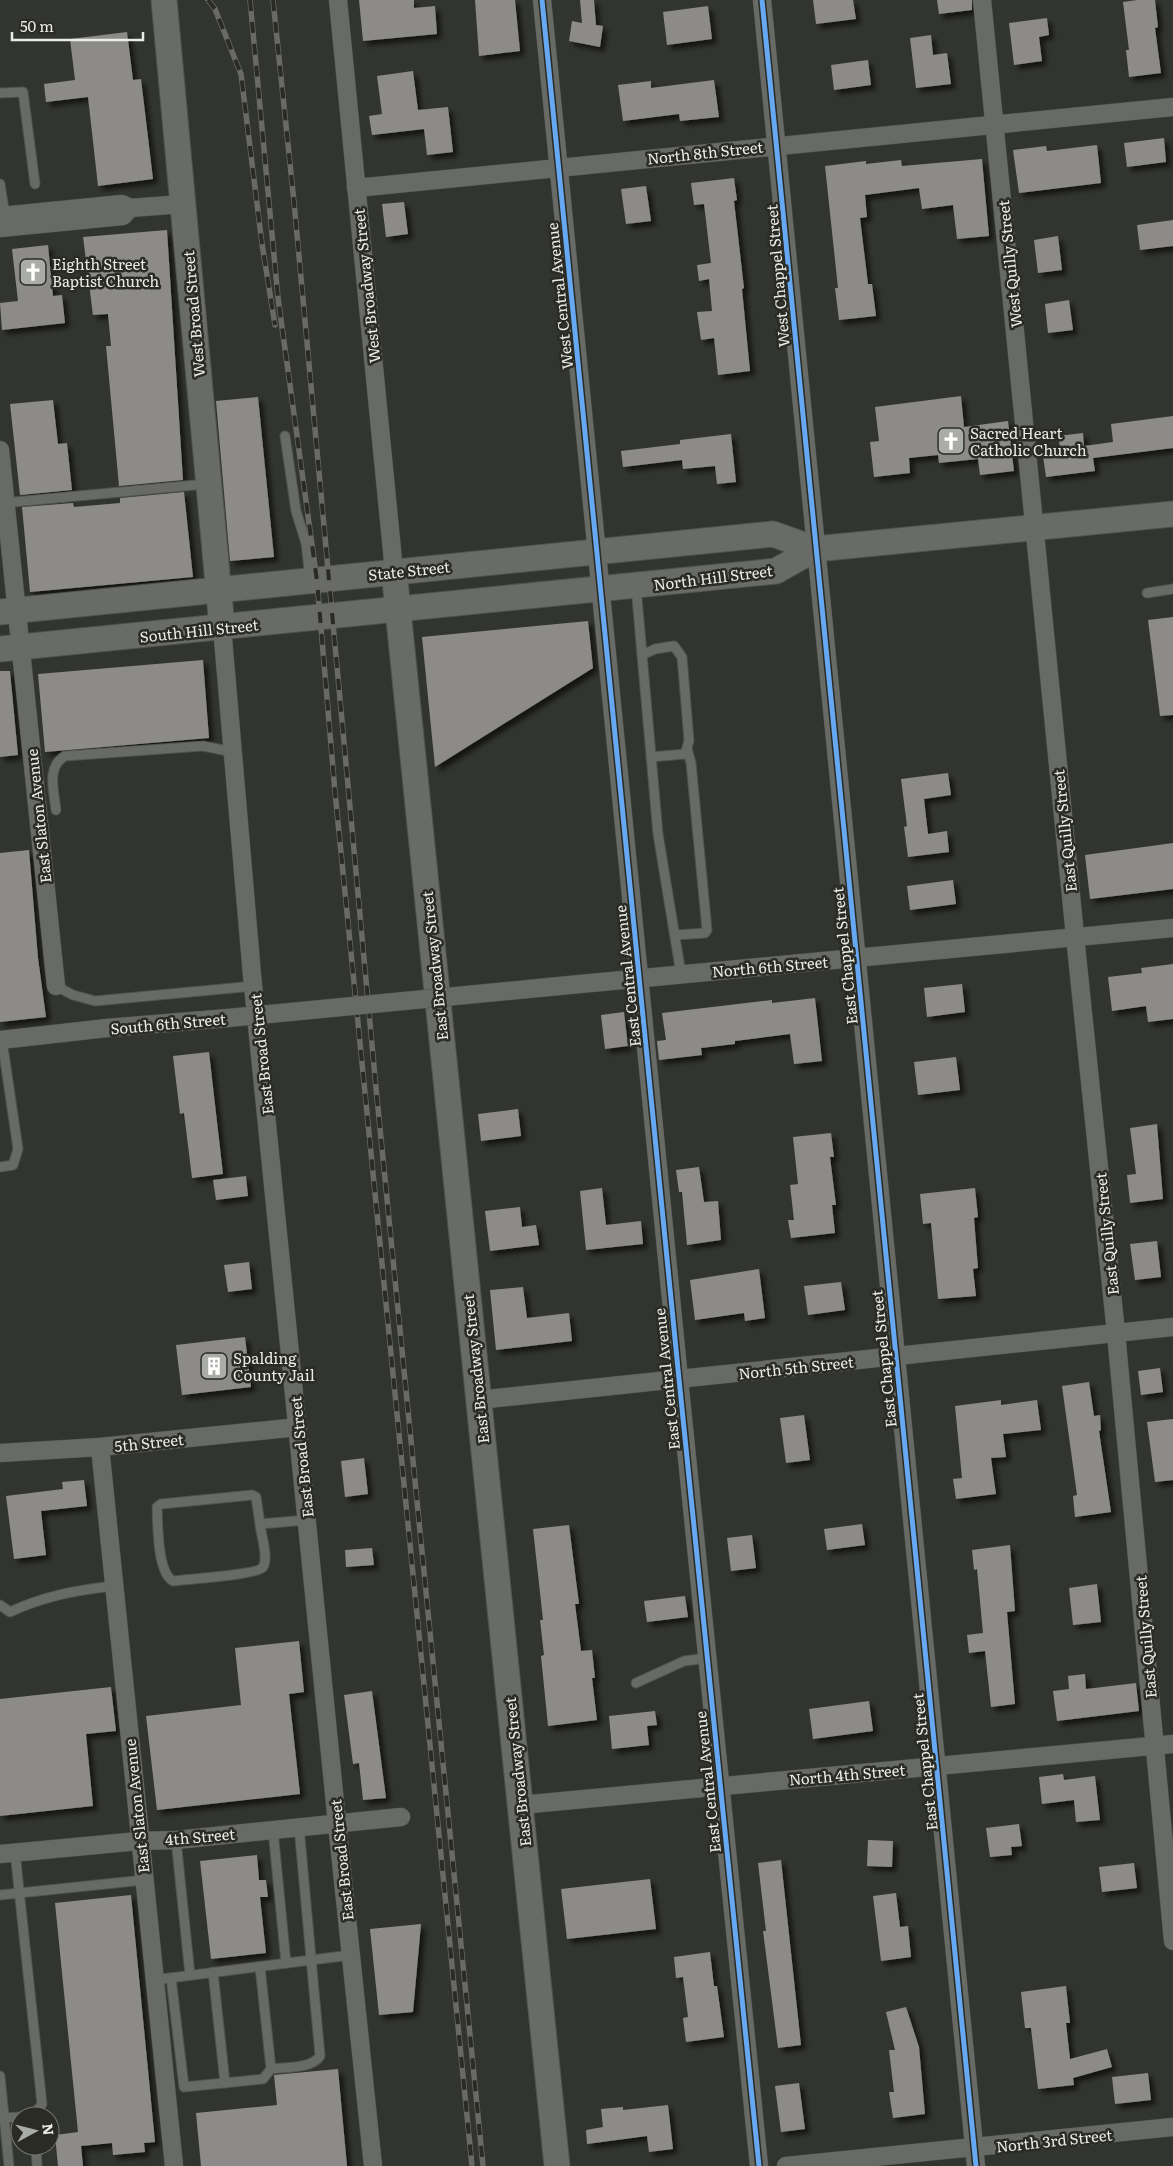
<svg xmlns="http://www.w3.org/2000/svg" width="1173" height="2166" viewBox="0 0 1173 2166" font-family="Literata,serif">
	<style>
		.building { fill: #8c8b8a; filter: url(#shadow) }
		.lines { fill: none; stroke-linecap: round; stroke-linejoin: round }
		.lane-casing { stroke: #50524d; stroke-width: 11 }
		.street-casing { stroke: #50524d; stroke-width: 19 }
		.secondary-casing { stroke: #50524d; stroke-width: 27 }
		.lane { stroke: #686a66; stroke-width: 9 }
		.street { stroke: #686a66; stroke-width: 18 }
		.secondary { stroke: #696b66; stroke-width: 25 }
		.rail-casing { stroke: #696a66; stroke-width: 5.5 }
		.rail { stroke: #292b24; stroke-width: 4; stroke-dasharray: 11; stroke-linecap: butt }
		.street-bridge-casing { stroke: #50524d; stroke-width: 19; stroke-linecap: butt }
		.street-bridge { stroke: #686a66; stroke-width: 18 }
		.cycleway-casing { stroke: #292b24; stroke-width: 8 }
		.cycleway { stroke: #66a8f1; stroke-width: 5 }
		.labels { text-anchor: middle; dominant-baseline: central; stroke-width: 5; stroke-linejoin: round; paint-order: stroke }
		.street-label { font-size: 15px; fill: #eaece7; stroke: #292b24 }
		.poi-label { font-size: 15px; fill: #eaece7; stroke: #292b24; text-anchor: start }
	</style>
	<defs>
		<filter id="shadow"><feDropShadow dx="4.5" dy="4.5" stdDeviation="2.5" flood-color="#0009"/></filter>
	</defs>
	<rect width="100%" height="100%" fill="#32342f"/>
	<g class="building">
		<polygon points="359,0 414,0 414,8 435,6 437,34 363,41"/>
		<polygon points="475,0 515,0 520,51 479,56"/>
		<polygon points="580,0 594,0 596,25 603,26 600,47 569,41 572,21 582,23"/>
		<polygon points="813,0 853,0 856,19 816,24"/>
		<polygon points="937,0 972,0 972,10 939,14"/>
		<polygon points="1137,0 1155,0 1158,27 1155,28 1161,73 1129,77 1126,50 1129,50 1123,2"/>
		<polygon points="708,6 712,39 667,45 663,12"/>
		<polygon points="1047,18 1049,35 1039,37 1042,61 1014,65 1009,23"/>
		<polygon points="127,32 133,80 141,79 153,179 98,186 88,97 46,102 44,84 75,80 70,39"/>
		<polygon points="931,35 933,55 947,53 951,84 916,88 910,38"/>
		<polygon points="868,60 871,85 834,90 831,65"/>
		<polygon points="413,71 418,110 448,107 453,152 427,155 424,129 372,135 369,116 382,114 377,76"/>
		<polygon points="714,80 719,117 680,121 679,114 623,121 618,85 651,81 651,88"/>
		<polygon points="1164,138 1166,162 1127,167 1124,143"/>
		<polygon points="1097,145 1101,183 1019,193 1013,150 1046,146 1047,151"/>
		<polygon points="982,159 989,236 957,239 953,205 922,209 919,188 865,195 867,217 860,218 868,284 872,284 876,316 839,320 835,288 838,288 825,166 866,161 866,164 901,160 902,166"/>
		<polygon points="734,178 737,200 734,201 744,288 742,289 750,371 718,375 714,338 701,340 697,312 712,311 709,279 699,281 697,265 711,263 704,204 694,205 691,183"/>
		<polygon points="646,186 651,221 626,224 621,189"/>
		<polygon points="404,202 408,234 386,237 382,204"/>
		<polygon points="1173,220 1173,246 1140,250 1137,225"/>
		<polygon points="167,230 183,480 119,486 106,346 111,346 108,314 93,315 83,237"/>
		<polygon points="1058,236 1062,270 1038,273 1034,240"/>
		<polygon points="48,245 53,296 62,295 65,323 2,330 0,303 18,301 12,249"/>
		<polygon points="1069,300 1073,330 1048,333 1045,304"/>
		<polygon points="961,396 964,427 1008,421 1014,471 980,475 978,459 939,463 938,455 909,458 910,473 874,477 870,442 879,441 875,407"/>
		<polygon points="258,397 274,557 230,561 216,401"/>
		<polygon points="53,400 58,444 67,443 72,490 20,495 10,404"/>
		<polygon points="1173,416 1173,448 1093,458 1095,471 1046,477 1042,449 1060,447 1058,436 1083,433 1084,446 1113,442 1111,424"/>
		<polygon points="731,434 736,482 717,484 715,466 683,469 682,460 623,467 621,451 680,444 680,440"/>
		<polygon points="184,492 193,577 30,592 22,507 73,503 74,507 120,503 120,498"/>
		<polygon points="1173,617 1173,715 1160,716 1148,620"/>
		<polygon points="588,621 593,668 435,767 422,637"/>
		<polygon points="203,660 209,738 45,752 38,674"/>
		<polygon points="0,671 10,671 18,755 0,757"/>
		<polygon points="948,773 951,795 924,799 928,834 947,831 949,852 908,857 904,827 907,826 901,779"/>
		<polygon points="1173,843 1173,889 1090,899 1085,855"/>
		<polygon points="29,850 38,958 46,1017 0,1022 0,853"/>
		<polygon points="953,880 956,904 910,910 907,886"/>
		<polygon points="1173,964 1173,1019 1148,1022 1146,1006 1112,1011 1108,977 1142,973 1141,968"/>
		<polygon points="962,984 965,1012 927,1017 924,988"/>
		<polygon points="815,998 822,1061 794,1064 790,1034 735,1041 735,1044 701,1048 702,1055 659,1060 657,1041 666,1040 662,1013 772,1000 772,1003"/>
		<polygon points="624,1012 628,1046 605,1049 601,1015"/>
		<polygon points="209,1052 223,1174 192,1178 184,1113 180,1114 173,1056"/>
		<polygon points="956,1057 960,1090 918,1095 914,1062"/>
		<polygon points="518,1109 521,1136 481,1141 478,1114"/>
		<polygon points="1157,1124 1163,1199 1130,1203 1127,1175 1136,1174 1130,1128"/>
		<polygon points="831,1133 834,1157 830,1157 836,1205 832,1205 835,1233 791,1238 788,1220 794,1220 790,1185 798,1184 793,1137"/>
		<polygon points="699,1167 704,1202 718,1201 721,1240 687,1245 682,1192 679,1192 676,1170"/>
		<polygon points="246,1176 248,1196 216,1200 213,1180"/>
		<polygon points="602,1188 606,1225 641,1221 643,1244 586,1250 580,1191"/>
		<polygon points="975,1188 978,1217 974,1218 978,1268 973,1269 976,1296 938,1299 931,1223 923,1224 920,1194"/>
		<polygon points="520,1207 522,1227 536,1225 539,1245 490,1251 485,1211"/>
		<polygon points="1157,1241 1161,1277 1135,1280 1130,1244"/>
		<polygon points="249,1262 252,1289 228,1292 224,1265"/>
		<polygon points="759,1269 765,1318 745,1321 744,1313 695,1320 690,1280"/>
		<polygon points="841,1282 845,1310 808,1315 804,1286"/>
		<polygon points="523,1287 527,1318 569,1313 572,1341 496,1350 490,1290"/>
		<polygon points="245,1337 251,1387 182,1395 176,1345"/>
		<polygon points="1160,1368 1163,1392 1141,1395 1138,1371"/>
		<polygon points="1089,1382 1094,1416 1100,1415 1101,1430 1099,1431 1111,1512 1075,1517 1073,1496 1077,1495 1062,1386"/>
		<polygon points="1001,1400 1001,1405 1037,1400 1041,1430 1003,1434 1006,1457 991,1458 996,1494 956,1499 953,1479 962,1478 955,1406"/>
		<polygon points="804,1415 810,1460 786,1463 780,1418"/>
		<polygon points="1173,1419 1173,1480 1155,1482 1147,1422"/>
		<polygon points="364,1458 368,1494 345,1497 341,1461"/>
		<polygon points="84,1480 87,1506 41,1511 46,1555 14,1559 6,1496 63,1489 62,1482"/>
		<polygon points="862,1524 865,1545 827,1550 824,1529"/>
		<polygon points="569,1525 579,1604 575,1604 581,1651 592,1650 595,1678 592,1678 597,1720 548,1726 541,1656 544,1655 540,1620 543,1620 533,1529"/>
		<polygon points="752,1535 756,1568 731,1571 727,1538"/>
		<polygon points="1010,1545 1015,1611 1007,1612 1015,1704 991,1707 985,1651 969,1653 967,1635 983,1633 977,1569 974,1570 972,1550"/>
		<polygon points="372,1548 374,1565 346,1567 345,1550"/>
		<polygon points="1097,1584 1101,1622 1073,1625 1069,1588"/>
		<polygon points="685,1596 688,1617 647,1622 644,1601"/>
		<polygon points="299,1641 304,1692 289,1694 300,1794 157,1810 146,1716 241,1705 235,1648"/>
		<polygon points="1085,1674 1086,1689 1136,1683 1139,1711 1057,1721 1053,1691 1069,1689 1068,1676"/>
		<polygon points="111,1687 116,1731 86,1734 93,1806 0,1816 0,1699"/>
		<polygon points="372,1691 386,1798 363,1800 359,1763 353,1764 344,1695"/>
		<polygon points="869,1701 873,1731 813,1739 809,1709"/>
		<polygon points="655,1711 657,1725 647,1726 649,1745 612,1749 609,1716"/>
		<polygon points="1063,1774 1064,1780 1095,1776 1100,1820 1076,1822 1074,1800 1042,1804 1039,1777"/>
		<polygon points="1019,1824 1022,1846 1011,1847 1012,1855 990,1857 986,1828"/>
		<polygon points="868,1840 893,1841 892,1867 867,1866"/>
		<polygon points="257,1855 259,1880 266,1880 268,1897 260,1897 266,1953 211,1959 200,1861"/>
		<polygon points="781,1860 801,2045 778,2048 763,1931 766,1931 758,1863"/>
		<polygon points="1134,1863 1137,1888 1102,1892 1099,1867"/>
		<polygon points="650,1879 656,1929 567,1939 561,1889"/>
		<polygon points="896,1893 900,1927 908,1926 911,1957 881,1961 873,1896"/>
		<polygon points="131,1895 155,2142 144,2143 145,2152 113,2155 112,2143 81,2146 83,2166 58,2166 55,2135 78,2132 55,1903"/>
		<polygon points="421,1924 413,2012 379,2015 370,1929"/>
		<polygon points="710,1952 714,1986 717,1986 724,2037 686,2042 683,2018 688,2017 683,1977 676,1978 674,1957"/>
		<polygon points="1066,1986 1070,2023 1066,2023 1070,2059 1107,2049 1112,2067 1073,2078 1074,2085 1038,2089 1031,2028 1025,2028 1021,1992"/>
		<polygon points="906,2007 919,2047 925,2114 893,2118 889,2092 894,2092 889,2050 895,2050 886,2012"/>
		<polygon points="338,2069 347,2166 201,2166 196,2113 277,2105 274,2075"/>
		<polygon points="1148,2073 1151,2100 1115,2104 1112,2077"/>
		<polygon points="799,2083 805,2129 781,2132 775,2086"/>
		<polygon points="668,2105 673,2149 649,2152 647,2136 587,2144 586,2130 603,2127 601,2109 623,2107 623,2110"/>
	</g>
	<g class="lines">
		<g class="lane-casing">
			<g id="lane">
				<polyline points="0,93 23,92 35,184"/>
				<polyline points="0,184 5,216"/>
				<polyline points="285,436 296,511 306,543 310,579"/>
				<polyline points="3,503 206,484"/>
				<polyline points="636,587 658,834 681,974"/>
				<polyline points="1147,593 1173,589"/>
				<polyline points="642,655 655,649 674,646 682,657 689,741 685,754 651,757"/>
				<path d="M56 810C54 791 46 767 65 756L203 746 233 752"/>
				<polyline points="676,935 705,933 707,930 691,763 687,749"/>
				<polyline points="56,986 73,995 95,1001 254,986"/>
				<polyline points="0,1167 13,1165 18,1149 2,1040"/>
				<path d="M260 1524C261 1535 269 1558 263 1567 258 1575 187 1579 173 1581 157 1572 158 1525 157 1507L161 1504 252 1495 256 1497 260 1524 307 1520"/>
				<path d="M0 1605 10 1612C44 1596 77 1590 114 1586"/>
				<polyline points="636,1683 684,1661 707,1658"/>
				<polyline points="273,1830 286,1963"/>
				<polyline points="176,1840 190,1975"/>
				<polyline points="15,1852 42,2104 33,2116"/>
				<polyline points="0,1895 144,1880"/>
				<polyline points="260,1967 271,2069"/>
				<polyline points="213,1972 225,2083"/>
				<path d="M171 1978 184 2087 263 2079 271 2069C285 2067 312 2069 320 2056L299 1827"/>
				<polyline points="154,1980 351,1955"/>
				<polyline points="0,2076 9,2166"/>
				<polyline points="0,2118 20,2117"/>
				<polyline points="36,2146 37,2166"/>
			</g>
		</g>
		<g class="street-casing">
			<g id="street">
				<polyline points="338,0 394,571"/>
				<polyline points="542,0 679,1379 759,2166"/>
				<polyline points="762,0 976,2166"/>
				<polyline points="982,0 1075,936 1116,1333 1173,1941"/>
				<polyline points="356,188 1173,107"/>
				<polyline points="0,216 122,204 130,208 183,204"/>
				<polyline points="0,228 123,216 130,208"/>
				<polyline points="0,450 56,986"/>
				<polyline points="222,627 252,975 337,1823 373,2166"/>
				<polyline points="559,986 1173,928"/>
				<polyline points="0,1040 107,1028"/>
				<polyline points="478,1400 1173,1327"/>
				<polyline points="100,1447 174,2166"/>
				<polyline points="0,1453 100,1447 298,1427"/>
				<polyline points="520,1805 1173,1744"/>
				<polyline points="0,1854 139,1841 176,1840 401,1817"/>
				<polyline points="786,2166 1173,2127"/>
			</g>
		</g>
		<g class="secondary-casing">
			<g id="secondary">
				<polyline points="164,0 222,627"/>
				<polyline points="394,571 557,2166"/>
				<polyline points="0,612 773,534 815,549"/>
				<polyline points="0,649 776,571 815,549 1173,514"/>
			</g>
		</g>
		<use href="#lane" class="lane"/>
		<use href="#street" class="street"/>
		<use href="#secondary" class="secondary"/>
		<g class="rail-casing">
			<g id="rail">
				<polyline points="208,0 215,9 241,74 262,244 275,325"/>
				<polyline points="250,0 278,298 317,581 335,792 472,2166"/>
				<polyline points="273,0 294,202 376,1088 483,2166"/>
			</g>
		</g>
		<use href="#rail" class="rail"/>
		<g class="street-bridge-casing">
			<polyline id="street-bridge" points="107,1028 228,1018 559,986"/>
		</g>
		<use href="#street-bridge" class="street-bridge"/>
		<g class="cycleway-casing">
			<g id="cycleway">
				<polyline points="542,0 679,1379 759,2166"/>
				<polyline points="762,0 976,2166"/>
			</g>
		</g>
		<use href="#cycleway" class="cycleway"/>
	</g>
	<defs>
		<g id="church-square" transform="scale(1.4375)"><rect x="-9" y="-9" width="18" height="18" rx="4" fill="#aaaca7" stroke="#292b24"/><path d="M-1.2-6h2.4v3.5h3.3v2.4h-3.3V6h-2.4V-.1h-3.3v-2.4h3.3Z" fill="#fff"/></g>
		<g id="building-square" transform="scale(1.4375)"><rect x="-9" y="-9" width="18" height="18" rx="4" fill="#aaaca7" stroke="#292b24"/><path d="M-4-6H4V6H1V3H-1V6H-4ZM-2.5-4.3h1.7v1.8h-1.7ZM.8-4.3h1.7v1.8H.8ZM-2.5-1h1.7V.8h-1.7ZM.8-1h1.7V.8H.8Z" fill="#fff"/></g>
	</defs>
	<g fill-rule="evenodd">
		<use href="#church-square" x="33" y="272"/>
		<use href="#church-square" x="951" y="441"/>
		<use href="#building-square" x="214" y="1366"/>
	</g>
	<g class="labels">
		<g class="street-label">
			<text transform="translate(705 152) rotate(-6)">North 8th Street</text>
			<text transform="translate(1009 264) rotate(-96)">West Quilly Street</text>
			<text transform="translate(777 276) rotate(-95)">West Chappel Street</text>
			<text transform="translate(366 286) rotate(-96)">West Broadway Street</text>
			<text transform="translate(559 296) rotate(-96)">West Central Avenue</text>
			<text transform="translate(193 314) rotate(-95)">West Broad Street</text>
			<text transform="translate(409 570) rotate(-6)">State Street</text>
			<text transform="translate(713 577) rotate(-7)">North Hill Street</text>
			<text transform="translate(199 630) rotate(-6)">South Hill Street</text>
			<text transform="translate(38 816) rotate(-96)">East Slaton Avenue</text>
			<text transform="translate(1064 831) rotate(-96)">East Quilly Street</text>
			<text transform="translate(844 956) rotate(-96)">East Chappel Street</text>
			<text transform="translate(434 966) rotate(-96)">East Broadway Street</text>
			<text transform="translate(770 966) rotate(-5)">North 6th Street</text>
			<text transform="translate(627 976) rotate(-96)">East Central Avenue</text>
			<text transform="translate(168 1023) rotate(-5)">South 6th Street</text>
			<text transform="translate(261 1054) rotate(-96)">East Broad Street</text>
			<text transform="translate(1106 1234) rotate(-96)">East Quilly Street</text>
			<text transform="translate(883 1359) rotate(-96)">East Chappel Street</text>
			<text transform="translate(796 1367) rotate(-6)">North 5th Street</text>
			<text transform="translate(475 1369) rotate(-96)">East Broadway Street</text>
			<text transform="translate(666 1379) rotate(-96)">East Central Avenue</text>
			<text transform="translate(149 1442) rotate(-6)">5th Street</text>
			<text transform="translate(301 1457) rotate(-96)">East Broad Street</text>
			<text transform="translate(1145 1637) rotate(-95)">East Quilly Street</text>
			<text transform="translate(924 1762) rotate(-96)">East Chappel Street</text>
			<text transform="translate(517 1772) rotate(-96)">East Broadway Street</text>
			<text transform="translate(847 1774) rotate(-5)">North 4th Street</text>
			<text transform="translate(707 1782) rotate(-96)">East Central Avenue</text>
			<text transform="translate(136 1806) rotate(-96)">East Slaton Avenue</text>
			<text transform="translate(200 1836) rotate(-5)">4th Street</text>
			<text transform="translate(341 1860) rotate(-96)">East Broad Street</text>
			<text transform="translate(1054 2140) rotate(-6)">North 3rd Street</text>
		</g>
		<g class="poi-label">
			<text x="52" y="263">Eighth Street<tspan x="52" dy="17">Baptist Church</tspan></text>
			<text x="970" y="432">Sacred Heart<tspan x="970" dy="17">Catholic Church</tspan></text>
			<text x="233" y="1357">Spalding<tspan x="233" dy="17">County Jail</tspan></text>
		</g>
	</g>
	<g transform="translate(35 2131) rotate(83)"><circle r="24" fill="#292b24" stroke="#767872"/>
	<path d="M0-4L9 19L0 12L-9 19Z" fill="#aaaca7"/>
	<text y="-8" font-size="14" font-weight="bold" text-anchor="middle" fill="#eaece7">N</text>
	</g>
	<path d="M12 32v8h131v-8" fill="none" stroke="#eaece7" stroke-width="2.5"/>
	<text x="20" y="32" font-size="15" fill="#eaece7" stroke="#292b24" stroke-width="4" paint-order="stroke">50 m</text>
</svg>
